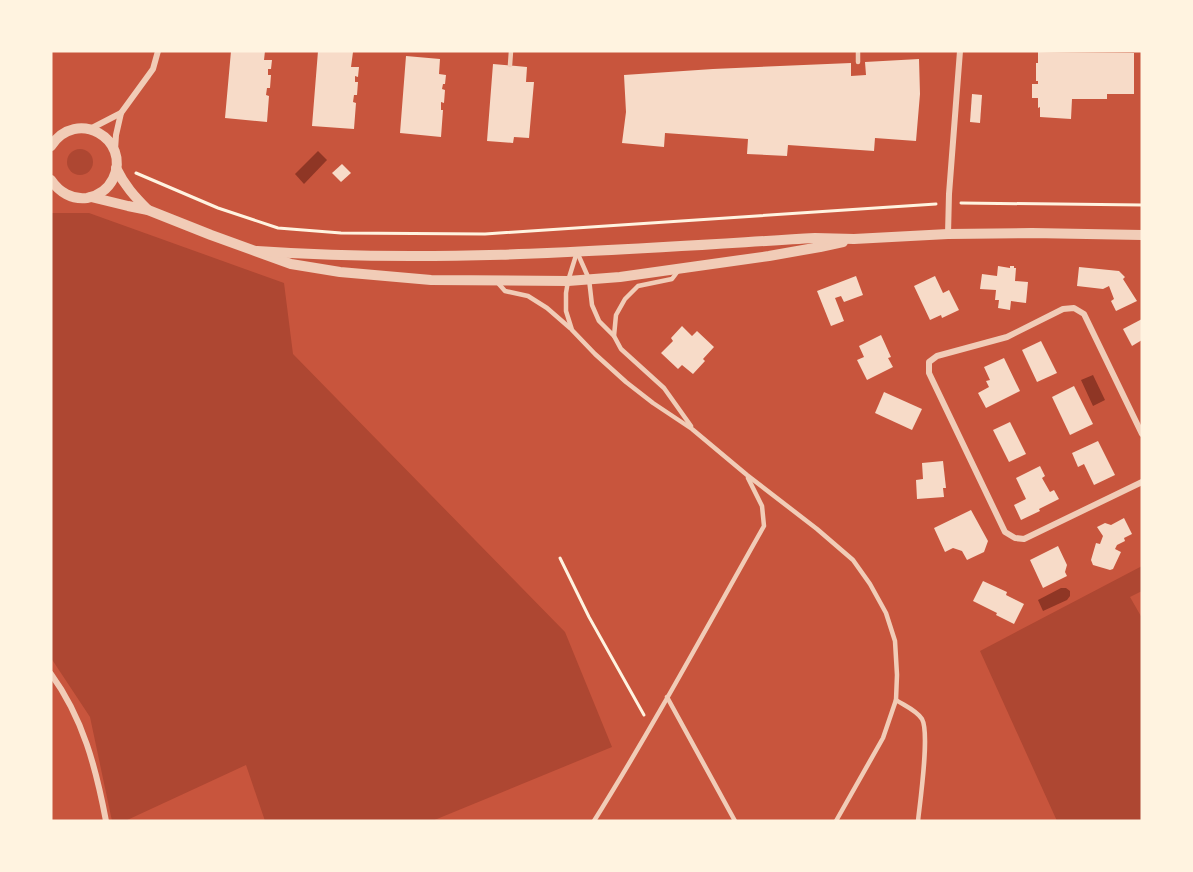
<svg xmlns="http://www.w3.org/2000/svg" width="1193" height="872" viewBox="0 0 1193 872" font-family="Overpass,sans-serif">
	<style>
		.green { fill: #ae4732 }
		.water { fill: #8f3625 }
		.building { fill: #f7dbc8 }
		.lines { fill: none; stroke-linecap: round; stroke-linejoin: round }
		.path { stroke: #fff3e0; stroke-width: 3 }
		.service { stroke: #f1ccb7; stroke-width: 4.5 }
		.minor { stroke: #f1ccb7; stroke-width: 6 }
		.tertiary { stroke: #f1ccb7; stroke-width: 10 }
	</style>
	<rect width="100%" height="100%" fill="#c8553d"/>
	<g class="green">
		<circle cx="80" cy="162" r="13"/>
		<polygon points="51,213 89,213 284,283 293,354 565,632 612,747 432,821 265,821 246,765 125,821 112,821 90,717 51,658"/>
		<polygon points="1142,566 1142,591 1130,597 1142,618 1142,821 1057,821 980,651"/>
	</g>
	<g class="water">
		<polygon points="318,151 327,160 304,184 295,174"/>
		<polygon points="1093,375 1105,400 1093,406 1081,380"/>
		<polygon points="1061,588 1066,588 1070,591 1070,596 1067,600 1043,611 1038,600"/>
	</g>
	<g class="building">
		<polygon points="231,51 265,51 264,60 272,60 271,69 268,69 268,75 271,75 270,88 267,88 266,95 269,96 267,122 225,118"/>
		<polygon points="318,51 353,52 351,67 359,67 358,77 355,76 355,82 358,82 357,95 354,95 353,102 356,103 354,129 312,126"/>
		<polygon points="1038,52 1134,53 1134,94 1107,94 1107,99 1072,99 1071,119 1040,117 1040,107 1038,108 1038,98 1032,98 1032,84 1038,84 1038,81 1036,81 1036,63 1038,63"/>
		<polygon points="406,56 440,59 439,74 446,75 445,84 443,84 442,89 445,90 444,103 441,102 441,110 443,110 441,137 400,133"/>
		<polygon points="919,59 920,94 916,141 875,138 874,151 788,145 787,156 747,154 748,139 665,133 664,147 622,143 626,112 624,75 713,69 851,63 851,76 866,75 865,62"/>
		<polygon points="493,64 527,67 526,82 534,82 529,138 514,137 513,143 487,141"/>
		<polygon points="972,94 982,95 980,123 970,122"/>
		<polygon points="342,164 351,173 341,182 332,173"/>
		<polygon points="998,266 1010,268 1010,266 1014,266 1014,268 1016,268 1015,281 1028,282 1026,303 1011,301 1010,310 998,308 999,300 995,300 996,290 980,289 982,274 997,276"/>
		<polygon points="1079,267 1119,271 1125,277 1123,279 1137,301 1116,311 1111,301 1114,299 1109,286 1103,289 1077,286"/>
		<polygon points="856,276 863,295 844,302 841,296 835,298 844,321 831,326 817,291"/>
		<polygon points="935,276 943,293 949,290 959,310 942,318 941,315 930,320 914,286"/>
		<polygon points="1142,319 1142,340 1132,346 1123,329"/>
		<polygon points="682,326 692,336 697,331 714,347 703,359 705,361 693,374 682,365 678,369 661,353 673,341 671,338"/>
		<polygon points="881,335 891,357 888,358 893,367 867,380 857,360 864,357 859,346"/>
		<polygon points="1041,341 1057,373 1037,382 1022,350"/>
		<polygon points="1004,358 1020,391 986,408 978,393 989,387 986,381 990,380 984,367"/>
		<polygon points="1074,386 1093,424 1070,435 1052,397"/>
		<polygon points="884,392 922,409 912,430 875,413"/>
		<polygon points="1010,422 1026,454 1009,462 993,430"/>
		<polygon points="1098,441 1115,475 1094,485 1084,464 1078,467 1072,453"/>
		<polygon points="943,461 946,488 943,488 944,497 917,499 916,480 923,479 922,463"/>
		<polygon points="1040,466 1045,476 1042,478 1050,492 1054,490 1059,499 1039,509 1040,511 1021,520 1014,505 1026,499 1016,478"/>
		<polygon points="971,510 988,541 984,552 967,560 962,551 953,548 945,552 934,528"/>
		<polygon points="1124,518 1132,534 1124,538 1125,541 1117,545 1115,549 1121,552 1113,569 1110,570 1093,565 1091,560 1096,543 1100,544 1103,536 1097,527 1105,523 1111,525"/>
		<polygon points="1058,546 1067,565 1065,572 1067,576 1043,588 1030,560"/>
		<polygon points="983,581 1007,592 1006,595 1024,604 1014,624 996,615 997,613 973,601"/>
	</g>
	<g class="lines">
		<g class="path">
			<polyline points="136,173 218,208 278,228 341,233 485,234 936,204"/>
			<polyline points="961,203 1142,205"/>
			<polyline points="560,558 589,617 644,715"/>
		</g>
		<g class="service">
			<polyline points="858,51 858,62"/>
			<polyline points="510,65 511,51"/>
			<polyline points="577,252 568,281 566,293 566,311 572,330 595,354 626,382 653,403 692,429 747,475 817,529 853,560 870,584 886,613 895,641 897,675 896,700 883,738 836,821"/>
			<polyline points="577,252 589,279 592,305 599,321 614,336 621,349 664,388 691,426"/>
			<polyline points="498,283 505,291 528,296 547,308 570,328"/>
			<polyline points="614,336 616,315 625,299 638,286 672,279 678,271"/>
			<polyline points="667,697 735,821"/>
			<path d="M896 700C905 706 916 710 922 719 930 733 920 802 918 821"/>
			<path d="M594 821C654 725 708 625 764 526L762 506 748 478"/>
		</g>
		<g class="minor">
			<polyline points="90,129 121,113"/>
			<polyline points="115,150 116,135 121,113 153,69 158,51"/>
			<polyline points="948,234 949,194 960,51"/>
			<polyline points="1142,434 1084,314 1074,308 1063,309 1007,337 937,356 929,362 929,373 1005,532 1015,538 1024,539 1142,482"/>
			<path d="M51 674C83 718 96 768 106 821"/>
		</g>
		<g class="tertiary">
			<path d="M51 146C76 107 132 139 113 179 108 189 98 196 87 198 72 200 59 192 51 180"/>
			<path d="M116 168C124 185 135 197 148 210"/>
			<polyline points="91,197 128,206 148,210 211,235 291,264 340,272 431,280 568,281 620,277 769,256 820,247 843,242"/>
			<path d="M257 251C443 264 629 249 815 238L854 239 948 234 1032 233 1142 235"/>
		</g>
	</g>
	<rect width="1193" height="872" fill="none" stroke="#fff3e0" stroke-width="105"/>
</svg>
